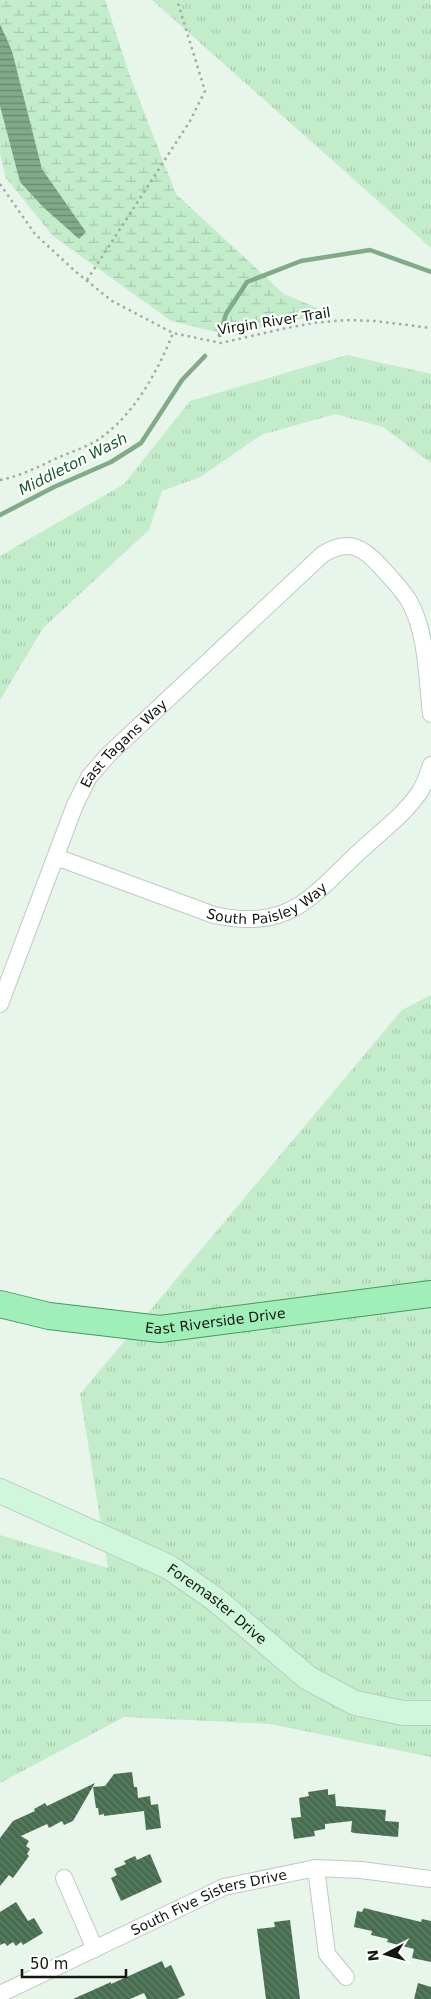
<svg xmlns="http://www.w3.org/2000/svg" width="431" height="1999" viewBox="0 0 431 1999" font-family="'DejaVu Sans',sans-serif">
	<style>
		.grass { fill: url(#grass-tufts) }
		.wetland { fill: url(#wetland-marsh) }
		.water { fill: url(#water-rules) }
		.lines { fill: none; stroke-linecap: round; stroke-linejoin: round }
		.stream { stroke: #81aa89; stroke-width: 4.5 }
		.building { fill: url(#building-back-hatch) }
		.street-casing { stroke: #becbc0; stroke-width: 18 }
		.secondary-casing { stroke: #becbc0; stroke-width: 26 }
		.primary-casing { stroke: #459b60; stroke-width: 28 }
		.path { stroke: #a0aba2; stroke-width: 2.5; stroke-dasharray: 2.5 4; stroke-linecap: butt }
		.street { stroke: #fff; stroke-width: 16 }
		.secondary { stroke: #d0f6dc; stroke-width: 24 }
		.primary { stroke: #a0eeb8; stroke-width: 26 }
		.labels { text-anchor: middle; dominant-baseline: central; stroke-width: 4.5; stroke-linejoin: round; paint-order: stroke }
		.street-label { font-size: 14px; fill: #121613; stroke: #fcfffc }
		.water-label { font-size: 15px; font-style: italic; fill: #18582e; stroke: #fcfffc }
	</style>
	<defs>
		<pattern id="grass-tufts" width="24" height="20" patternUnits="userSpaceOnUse" patternTransform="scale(1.25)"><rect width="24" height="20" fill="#c3eccb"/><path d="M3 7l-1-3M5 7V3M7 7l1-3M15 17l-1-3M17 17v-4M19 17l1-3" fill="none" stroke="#a6caad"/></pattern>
		<pattern id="wetland-marsh" width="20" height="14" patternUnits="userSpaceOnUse" patternTransform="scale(1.25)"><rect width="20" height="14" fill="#c3eccb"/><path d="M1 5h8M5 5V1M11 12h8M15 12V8" fill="none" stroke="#a6caad"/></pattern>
		<pattern id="water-rules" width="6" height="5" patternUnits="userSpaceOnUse" patternTransform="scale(1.25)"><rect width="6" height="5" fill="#81aa89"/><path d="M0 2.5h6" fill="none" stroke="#68896f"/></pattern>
		<pattern id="building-back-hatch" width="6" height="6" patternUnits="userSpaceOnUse" patternTransform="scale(1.25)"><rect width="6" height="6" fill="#466d4f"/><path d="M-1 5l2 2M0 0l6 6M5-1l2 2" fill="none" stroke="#628069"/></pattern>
	</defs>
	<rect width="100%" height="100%" fill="#e7f5ea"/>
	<g class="grass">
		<polygon points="152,0 431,0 431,248"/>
		<polygon points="347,355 431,374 431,463 383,427 335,414 261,435 200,477 162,491 149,530 43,628 0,700 0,556 124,484 190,401"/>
		<polygon points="431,995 431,1757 270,1724 124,1717 0,1783 0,1535 108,1568 80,1394 402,1010"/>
	</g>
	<polygon class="wetland" points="0,0 105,0 130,76 176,194 284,294 329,313 228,335 171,321 53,236 6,178 0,153 0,106 20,182 43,207 79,239 86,232 42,169 12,51 0,24"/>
	<polygon class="water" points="0,24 12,51 42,169 86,232 79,239 43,207 20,182 0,106"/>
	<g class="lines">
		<g class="stream">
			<polyline points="220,335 226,314 247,282 301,261 370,250 431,272"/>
			<polyline points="0,515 54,487 111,462 141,443 182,380 205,356"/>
		</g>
	</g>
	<g class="building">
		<polygon points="132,1772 134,1787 137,1787 138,1798 150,1796 151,1805 158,1804 161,1828 146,1830 144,1811 104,1816 104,1814 99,1815 98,1808 96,1808 93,1787 105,1786 114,1774"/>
		<polygon points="95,1783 73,1821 64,1825 62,1821 49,1828 47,1824 21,1836 29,1841 26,1846 30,1849 27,1854 29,1856 13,1878 9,1875 0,1886 0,1838 13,1821 35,1811 34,1809 45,1803 47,1806"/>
		<polygon points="328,1789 328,1795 335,1794 336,1806 386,1810 385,1821 399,1822 398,1837 354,1833 351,1832 352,1821 325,1824 325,1829 314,1831 315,1836 294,1839 291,1818 301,1817 299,1798 309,1796 308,1792"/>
		<polygon points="150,1854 162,1882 121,1901 111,1878 117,1875 114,1869 126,1864 124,1861 135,1856 137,1860"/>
		<polygon points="16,1902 28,1921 34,1918 43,1933 23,1945 21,1942 16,1946 13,1942 7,1946 5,1943 0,1945 0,1912"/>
		<polygon points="364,1908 421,1922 422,1919 431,1921 431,1962 412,1958 414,1949 387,1942 388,1939 371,1935 372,1931 354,1927 357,1911 362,1912"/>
		<polygon points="290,1920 300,1999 266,1999 257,1929 275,1927 274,1922"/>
		<polygon points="162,1961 165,1968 171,1965 185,1995 177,1999 147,1999 144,1993 130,1999 73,1999 111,1982 111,1984"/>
		<polygon points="418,1983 431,1987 431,1999 414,1999"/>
	</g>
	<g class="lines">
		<g class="street-casing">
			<g id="street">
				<path id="s1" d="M56 857 214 915C237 920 263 922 286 912 312 902 338 871 359 852 379 833 403 816 419 793 424 785 428 775 431 765"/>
				<path id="s2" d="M0 1004 75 805 89 777 108 755 323 554C348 539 362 546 380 566 390 577 401 588 409 601 427 632 427 679 431 714"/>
				<polyline points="316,1868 327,1954 346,1977"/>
				<polyline points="64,1878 95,1949"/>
				<path id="s3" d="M0 1994 224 1887 316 1868 361 1870 431 1879"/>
			</g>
		</g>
		<g class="secondary-casing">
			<g id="secondary">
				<path id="s4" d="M0 1491 169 1567 215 1599 308 1678 355 1703 403 1713H431"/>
			</g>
		</g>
		<g class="primary-casing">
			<g id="primary">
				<path id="s5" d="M0 1304 49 1316 160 1329 431 1294"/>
			</g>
		</g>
		<g class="path">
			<polyline points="0,184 35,234 76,272 112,301 173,333 221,343 282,329 313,323 346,320 375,321 431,328"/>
			<polyline points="87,280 190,121 205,91 177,0"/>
			<path d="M0 480C21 476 38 467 57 458 71 452 87 447 99 439 134 415 158 371 173 333"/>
		</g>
		<use href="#street" class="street"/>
		<use href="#secondary" class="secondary"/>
		<use href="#primary" class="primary"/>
	</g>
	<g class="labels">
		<g class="street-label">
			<text transform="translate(274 321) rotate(-9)">Virgin River Trail</text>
			<text stroke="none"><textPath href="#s2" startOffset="292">East Tagans Way</textPath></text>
			<text stroke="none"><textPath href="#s1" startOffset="225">South Paisley Way</textPath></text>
			<text stroke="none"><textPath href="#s5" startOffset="218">East Riverside Drive</textPath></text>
			<text stroke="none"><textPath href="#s4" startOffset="246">Foremaster Drive</textPath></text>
			<text stroke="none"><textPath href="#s3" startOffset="229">South Five Sisters Drive</textPath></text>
		</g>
		<g class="water-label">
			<text transform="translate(73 464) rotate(-27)">Middleton Wash</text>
		</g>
	</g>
	<g transform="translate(386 1954) rotate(264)" stroke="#fcfffc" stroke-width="4" paint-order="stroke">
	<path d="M0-4L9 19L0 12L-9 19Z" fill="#121613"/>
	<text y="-8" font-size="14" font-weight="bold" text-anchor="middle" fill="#121613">N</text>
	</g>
	<path d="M22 1969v8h104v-8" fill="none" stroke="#121613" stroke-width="2.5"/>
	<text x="30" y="1969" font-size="15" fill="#121613" stroke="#fcfffc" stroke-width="4" paint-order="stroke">50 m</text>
</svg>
